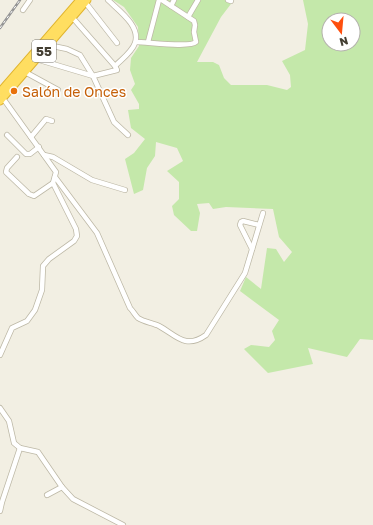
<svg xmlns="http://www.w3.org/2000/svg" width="373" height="525" viewBox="0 0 373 525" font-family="'Golos Text',sans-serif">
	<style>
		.green { fill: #c4e8aa; fill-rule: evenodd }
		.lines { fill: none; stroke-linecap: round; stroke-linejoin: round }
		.minor-casing { stroke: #bdb8a6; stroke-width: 6 }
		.highway-casing { stroke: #e0b42f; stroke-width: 9 }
		.minor { stroke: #fff; stroke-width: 4.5 }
		.highway { stroke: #ffde61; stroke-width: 7 }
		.rail-casing { stroke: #939393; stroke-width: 2.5 }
		.rail { stroke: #fff; stroke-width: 1; stroke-dasharray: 3; stroke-linecap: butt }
		.food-dot { fill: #e8710a; stroke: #fff; stroke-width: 1.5 }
		.labels { text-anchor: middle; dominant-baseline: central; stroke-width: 3; stroke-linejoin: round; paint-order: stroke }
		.shield { fill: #fff; stroke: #7c7970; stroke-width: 1 }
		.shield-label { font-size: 13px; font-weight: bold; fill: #443f33 }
		.food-label { font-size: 14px; fill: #c56008; stroke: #fff; text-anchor: start }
	</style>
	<rect width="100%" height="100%" fill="#f2efe3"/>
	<path class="green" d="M113 0H234L221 17 197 62H213L219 65 224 78 231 85H267L287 90 291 87 290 75 282 61 305 50 308 24 303 0H373V340L360 339 347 357 308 348 313 364 268 373 244 349 251 345 269 347 275 340 272 331 279 320 240 291 246 277 261 289 267 248 276 249 284 262 292 252 279 237 273 209 226 207 213 209 209 203 197 204 200 213 197 231H191L174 215 172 206 179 199V182L167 171 183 161 177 148 156 142 155 156 147 168 143 190 134 194 125 159 134 153 145 139 131 128 128 110 139 109V104L131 90 135 84 130 70 131 58 139 46 138 27 124 7ZM329 20H353V44H329Z"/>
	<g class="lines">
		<g class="minor-casing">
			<g id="minor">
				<path d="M108 0C118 10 141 26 135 43 132 52 122 59 115 66"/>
				<polyline points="228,0 231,1"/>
				<polyline points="85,2 117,43"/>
				<polyline points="171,6 174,0"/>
				<polyline points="23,10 30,0"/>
				<polyline points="188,17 198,0"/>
				<path d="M136 42C147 42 190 48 196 42L194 32 195 25 194 21 162 0"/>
				<polyline points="148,42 159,0"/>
				<polyline points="48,45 67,49 80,55 93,76 114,122 128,135"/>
				<polyline points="36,59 93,76 117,70 115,66 72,17"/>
				<polyline points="25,72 58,90"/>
				<polyline points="7,135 26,154 30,154 39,147"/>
				<polyline points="31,137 46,119 52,121"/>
				<polyline points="44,155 53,157 92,180 125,190"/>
				<polyline points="17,157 7,168 6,172 29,194 34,196 53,183"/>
				<path d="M55 177 97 233 130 308C133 311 135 315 138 318 144 322 153 323 159 326 176 335 185 350 206 335L245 273 263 213"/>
				<polyline points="252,249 240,225 241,222 243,221 259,225"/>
				<polyline points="0,355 12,328 27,321 35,310 42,290 43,266 49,259 74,241 77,236 76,229 53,183 56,172 2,97"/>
				<polyline points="0,408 9,421 14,443 20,448 38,452 62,487 73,499 123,525"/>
				<polyline points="47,495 62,487"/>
				<polyline points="0,511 2,502 20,448"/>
			</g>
		</g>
		<g class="highway-casing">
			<g id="highway">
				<polyline points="0,92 80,0"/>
				<polyline points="0,101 87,0"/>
			</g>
		</g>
		<use href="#minor" class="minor"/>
		<use href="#highway" class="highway"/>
		<g class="rail-casing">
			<polyline id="rail" points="0,28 20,0"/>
		</g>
		<use href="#rail" class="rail"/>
	</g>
	<circle class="food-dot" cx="14" cy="91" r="4"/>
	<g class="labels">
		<rect class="shield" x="32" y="40" width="24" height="22" rx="3"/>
		<g class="shield-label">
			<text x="44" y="51">55</text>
		</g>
		<g class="food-label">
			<text x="22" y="91">Salón de Onces</text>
		</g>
	</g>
	<g transform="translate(341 32) rotate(164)"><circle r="19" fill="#ffffff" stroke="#b4b2ad"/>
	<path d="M0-3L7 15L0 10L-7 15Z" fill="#fe4f0e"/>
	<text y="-6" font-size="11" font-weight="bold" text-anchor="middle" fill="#443f33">N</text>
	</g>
</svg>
